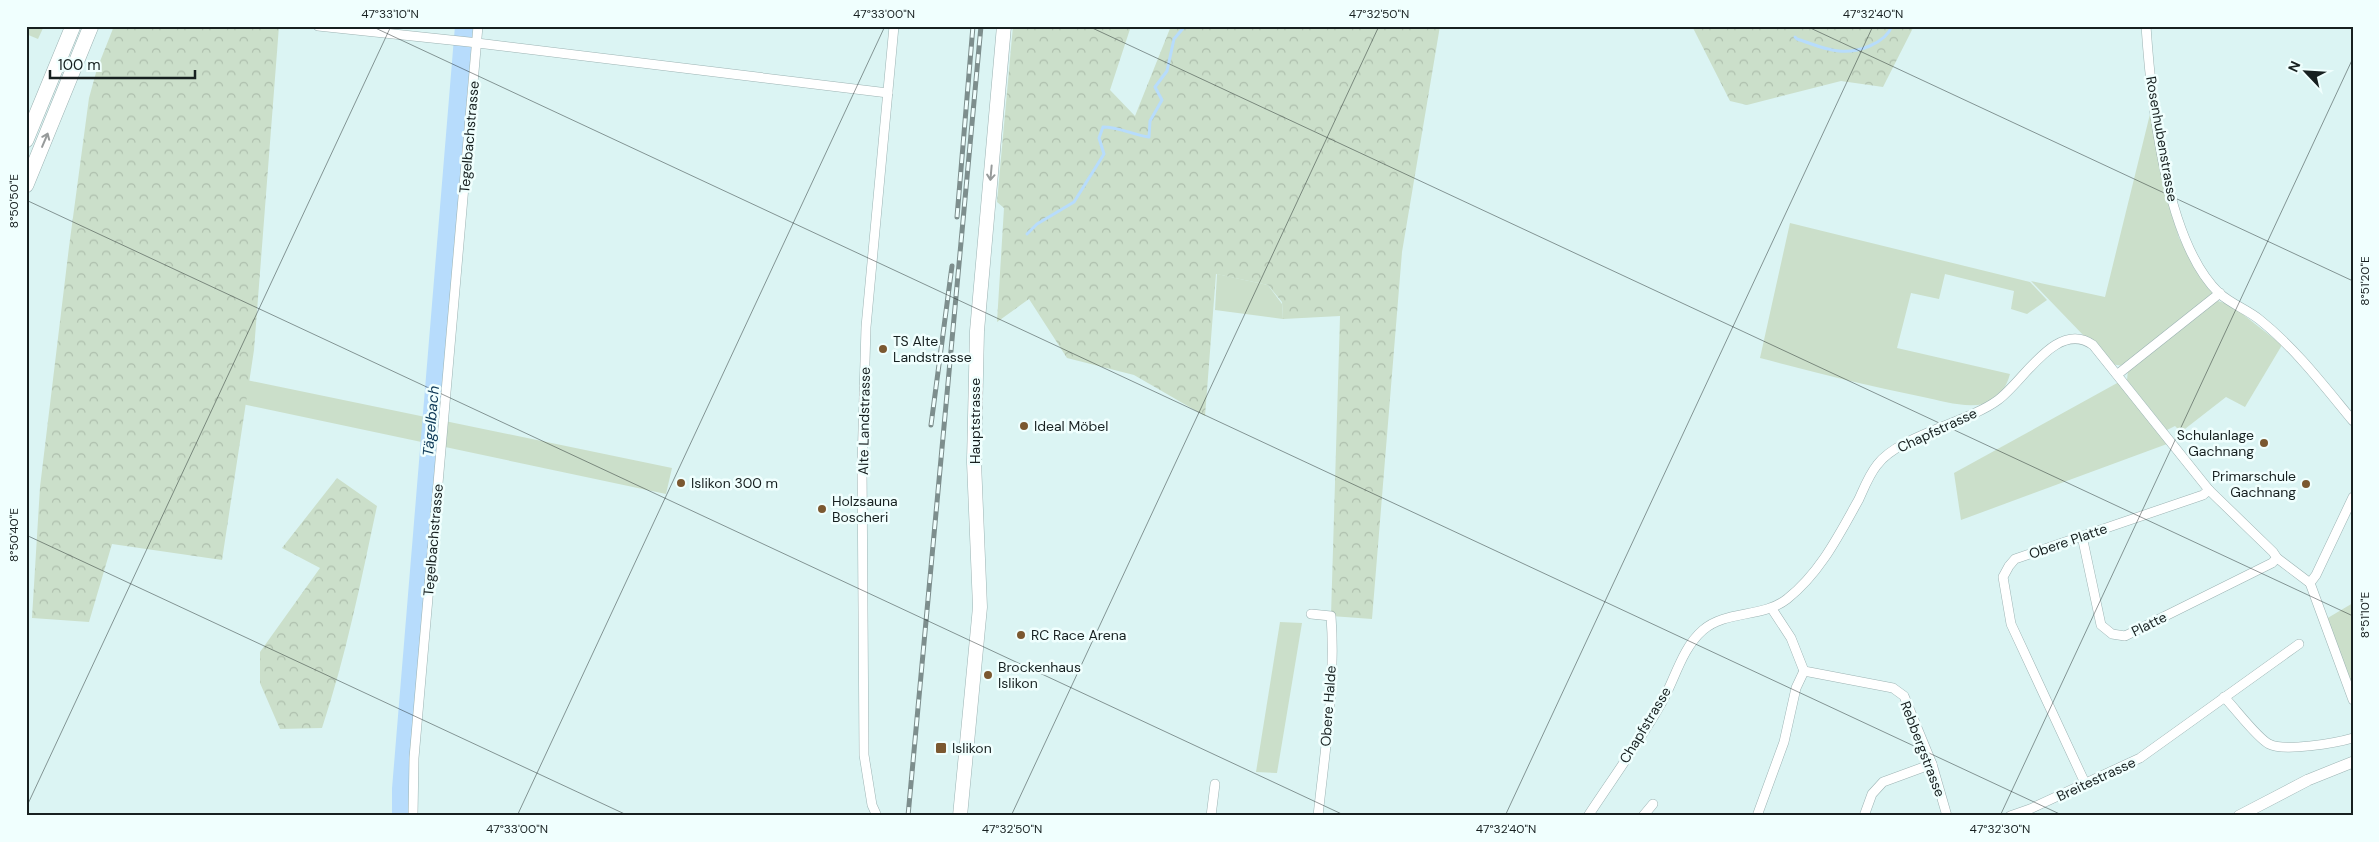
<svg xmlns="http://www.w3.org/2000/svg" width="2379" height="842" viewBox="0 0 2379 842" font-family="'DM Sans',sans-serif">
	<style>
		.grass { fill: #cbdfca }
		.forest { fill: url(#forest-crowns) }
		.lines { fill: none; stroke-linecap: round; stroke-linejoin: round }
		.stream { stroke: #b7dcfc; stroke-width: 3 }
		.river { stroke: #b7dcfc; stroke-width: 18 }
		.street-casing { stroke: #9cb3b3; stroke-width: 10 }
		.secondary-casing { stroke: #9cb3b3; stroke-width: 12 }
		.primary-casing { stroke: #9cb3b3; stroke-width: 15 }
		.highway-casing { stroke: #9cb3b3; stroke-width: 16 }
		.street { stroke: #fff; stroke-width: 9 }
		.secondary { stroke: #fff; stroke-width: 11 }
		.primary { stroke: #fff; stroke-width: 14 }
		.highway { stroke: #fff; stroke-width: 15 }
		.rail-casing { stroke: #7d8e8d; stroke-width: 5 }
		.rail { stroke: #f0fffe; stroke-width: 3; stroke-dasharray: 9; stroke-linecap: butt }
		.oneway { stroke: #979b9b }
		.ticks { fill: none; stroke: #172020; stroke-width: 1; stroke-opacity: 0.45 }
		.poi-dot { fill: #7b5830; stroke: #f0fffe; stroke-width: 2 }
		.labels { text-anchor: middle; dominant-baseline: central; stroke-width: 5; stroke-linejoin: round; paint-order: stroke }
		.street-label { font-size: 14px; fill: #172020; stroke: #f0fffe }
		.poi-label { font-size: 14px; fill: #172020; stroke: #f0fffe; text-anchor: start }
		.water-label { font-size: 15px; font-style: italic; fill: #0d3857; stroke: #f0fffe }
		.neatline { fill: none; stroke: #172020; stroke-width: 2 }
		.ticks-label { font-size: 12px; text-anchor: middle; fill: #172020 }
	</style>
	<defs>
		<pattern id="forest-crowns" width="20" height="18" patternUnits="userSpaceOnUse" patternTransform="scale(1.25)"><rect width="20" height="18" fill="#cbdfca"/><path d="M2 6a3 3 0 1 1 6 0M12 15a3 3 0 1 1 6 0" fill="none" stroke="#aebfad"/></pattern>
	</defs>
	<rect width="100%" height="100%" fill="#dbf4f3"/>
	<g class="grass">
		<polygon points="26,26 44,26 38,39 26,34"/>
		<polygon points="2151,110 2160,170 2179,238 2212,291 2212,295 2123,366 2111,364 2031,281 2105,297"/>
		<path d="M1790 223 2030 282 2047 300 2027 314 2011 309 2014 291 1945 274 1939 299 1911 293 1897 348 2010 374C2006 388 1999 400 1984 404 1964 408 1942 401 1923 397 1868 386 1814 372 1760 358Z"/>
		<polygon points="1217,274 1268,285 1282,304 1283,319 1215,310"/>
		<polygon points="2218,301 2231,305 2282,345 2245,407 2226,397 2181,432 2175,426 2167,430 2127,380 2128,370 2213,303"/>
		<polygon points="237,378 672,468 666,494 233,402"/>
		<polygon points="2119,382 2167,444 1961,520 1954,473"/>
		<polygon points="2353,603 2353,691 2326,619"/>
		<polygon points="1280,622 1302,623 1277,773 1256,772"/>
	</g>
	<g class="forest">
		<polygon points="114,26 279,26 254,350 222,560 112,544 89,622 32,618 40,487 69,247 89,98 97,69"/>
		<polygon points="1013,26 1131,26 1110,90 1135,116 1171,26 1440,26 1402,252 1372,619 1331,616 1340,316 1283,319 1282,302 1268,285 1216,274 1205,416 1134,375 1067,358 1029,299 997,322 1004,208 997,202"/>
		<polygon points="1692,26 1914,26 1883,87 1841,81 1747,105 1730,101"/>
		<path d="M337 478 377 506C361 581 346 656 322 728L280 729 260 683V652L320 568 282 548Z"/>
	</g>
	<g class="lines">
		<g class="stream">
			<path d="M1795 37 1797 39C1810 43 1825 50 1839 51 1857 53 1885 44 1892 26"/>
			<path d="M1027 234 1037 224 1074 202 1104 154 1099 138 1103 127C1119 127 1133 135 1149 137L1150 121 1162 100 1155 87 1167 71 1174 39 1185 26"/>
		</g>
		<polyline class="river" points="401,816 401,789 464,26"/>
		<g class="street-casing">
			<g id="street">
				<polyline points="318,26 469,42 888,93"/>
				<path d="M2146 26C2151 99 2165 241 2219 293 2231 304 2248 310 2260 320 2296 349 2324 386 2353 421"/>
				<polyline points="2118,374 2220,293"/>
				<polyline points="2082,536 2101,625 2112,634 2125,636 2272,563 2277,558"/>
				<polyline points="2310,583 2353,700"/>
				<polyline points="2310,583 2316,575 2353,497"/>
				<polyline points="1772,609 1791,638 1804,671 1893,688 1904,696 1932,764 1947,816"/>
				<path d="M1311 614 1331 616C1336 682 1325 750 1318 816"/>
				<path d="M2224 697C2235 708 2257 738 2269 744 2284 752 2336 743 2353 738"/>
				<polyline points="2085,783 2011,624 2003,577 2009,566 2015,559 2203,495 2209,490"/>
				<polyline points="413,816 414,758 478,26"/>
				<polyline points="877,816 872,805 864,755 862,465 866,327 894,26"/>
				<polyline points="1211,816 1215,784"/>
				<path d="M1588 816C1613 778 1640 741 1662 702 1675 679 1682 648 1703 630 1726 610 1763 618 1787 599 1820 573 1839 535 1859 499 1864 488 1869 475 1877 465 1898 436 1967 423 1998 400 2024 381 2057 319 2093 345L2209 490 2273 552 2277 558 2310 583"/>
				<polyline points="1643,816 1653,804"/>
				<polyline points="1757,816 1784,742 1796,688 1804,671"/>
				<polyline points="1864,816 1872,794 1883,782 1932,764"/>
				<polyline points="2010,816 2030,809 2140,758 2299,644"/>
			</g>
		</g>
		<g class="secondary-casing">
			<polyline id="secondary" points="2239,816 2308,780 2353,762"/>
		</g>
		<g class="primary-casing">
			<polyline id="primary" points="960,816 980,607 974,462 977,331 1004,26"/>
		</g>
		<g class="highway-casing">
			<g id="highway">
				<polyline points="26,140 73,26"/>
				<polyline points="26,185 91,26"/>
			</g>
		</g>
		<use href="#street" class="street"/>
		<use href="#secondary" class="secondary"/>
		<use href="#primary" class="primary"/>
		<use href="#highway" class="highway"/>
		<g class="rail-casing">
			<g id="rail">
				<polyline points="957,217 973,26"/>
				<polyline points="931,425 952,266"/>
				<polyline points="908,816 981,26"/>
			</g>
		</g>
		<use href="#rail" class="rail"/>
	</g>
	<defs><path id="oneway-shaft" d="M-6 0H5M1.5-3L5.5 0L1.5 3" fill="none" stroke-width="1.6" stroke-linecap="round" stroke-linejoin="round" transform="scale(1.25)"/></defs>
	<g class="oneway">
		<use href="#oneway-shaft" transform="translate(45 140) rotate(-67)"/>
		<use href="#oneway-shaft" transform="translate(991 173) rotate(95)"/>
	</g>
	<path class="ticks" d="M371 26 2064 816M1088 26 2353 616M1806 26 2353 281M26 200 1346 816M26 535 629 816M26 808 391 26M517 816 885 26M1011 816 1379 26M1505 816 1873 26M2000 816 2353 58"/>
	<g class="poi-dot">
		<circle cx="883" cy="349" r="5"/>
		<circle cx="1024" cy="426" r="5"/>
		<circle cx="2264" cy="443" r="5"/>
		<circle cx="681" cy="483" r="5"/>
		<circle cx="2306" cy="484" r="5"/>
		<circle cx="822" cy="509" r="5"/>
		<circle cx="1021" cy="635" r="5"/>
		<circle cx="988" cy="675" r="5"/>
		<rect x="935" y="742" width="12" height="12" rx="2.5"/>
	</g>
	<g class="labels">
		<g class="street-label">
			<text transform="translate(469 137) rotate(-85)">Tegelbachstrasse</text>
			<text transform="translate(2162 139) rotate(80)">Rosenhubenstrasse</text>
			<text transform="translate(864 421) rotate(-89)">Alte Landstrasse</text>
			<text transform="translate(975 421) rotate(-90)">Hauptstrasse</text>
			<text transform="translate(1937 430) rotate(-25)">Chapfstrasse</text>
			<text transform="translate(433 540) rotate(-85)">Tegelbachstrasse</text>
			<text transform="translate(2068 541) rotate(-19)">Obere Platte</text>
			<text transform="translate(2149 624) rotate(-26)">Platte</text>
			<text transform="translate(1328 706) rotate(-86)">Obere Halde</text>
			<text transform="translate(1645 725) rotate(-59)">Chapfstrasse</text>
			<text transform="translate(1923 749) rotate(69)">Rebbergstrasse</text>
			<text transform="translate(2096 779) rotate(-25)">Breitestrasse</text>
		</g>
		<g class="poi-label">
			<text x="893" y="341">TS Alte<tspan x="893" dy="16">Landstrasse</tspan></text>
			<text x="1034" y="426">Ideal Möbel</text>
			<text x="2254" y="435" text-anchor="end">Schulanlage<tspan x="2254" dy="16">Gachnang</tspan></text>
			<text x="2296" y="476" text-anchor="end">Primarschule<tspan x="2296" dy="16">Gachnang</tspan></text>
			<text x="691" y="483">Islikon 300 m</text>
			<text x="832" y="501">Holzsauna<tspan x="832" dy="16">Boscheri</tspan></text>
			<text x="1031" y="635">RC Race Arena</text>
			<text x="998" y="667">Brockenhaus<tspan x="998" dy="16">Islikon</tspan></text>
			<text x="952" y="748">Islikon</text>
		</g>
		<g class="water-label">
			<text transform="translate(431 421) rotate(-85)">Tägelbach</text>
		</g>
	</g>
	<rect width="2379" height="842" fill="none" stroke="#f0fffe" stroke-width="55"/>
	<g transform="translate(2306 72) rotate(295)" stroke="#f0fffe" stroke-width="4" paint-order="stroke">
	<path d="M0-4L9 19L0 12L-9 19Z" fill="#172020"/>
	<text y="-8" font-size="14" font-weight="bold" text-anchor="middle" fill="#172020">N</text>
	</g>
	<path d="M50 70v8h145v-8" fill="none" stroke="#172020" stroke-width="2.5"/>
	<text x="58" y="70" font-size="15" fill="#172020" stroke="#f0fffe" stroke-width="4" paint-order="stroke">100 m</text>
	<rect x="28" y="28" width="2324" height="786" class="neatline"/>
	<g class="ticks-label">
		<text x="390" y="18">47°33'10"N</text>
		<text x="884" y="18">47°33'00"N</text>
		<text x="1379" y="18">47°32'50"N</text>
		<text x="1873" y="18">47°32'40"N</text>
		<text transform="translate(14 201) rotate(-90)" y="4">8°50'50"E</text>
		<text transform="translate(2365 281) rotate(-90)" y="4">8°51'20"E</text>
		<text transform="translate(14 535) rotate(-90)" y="4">8°50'40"E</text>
		<text transform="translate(2365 615) rotate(-90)" y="4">8°51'10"E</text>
		<text x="517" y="833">47°33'00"N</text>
		<text x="1012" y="833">47°32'50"N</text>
		<text x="1506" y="833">47°32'40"N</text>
		<text x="2000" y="833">47°32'30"N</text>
	</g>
</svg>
